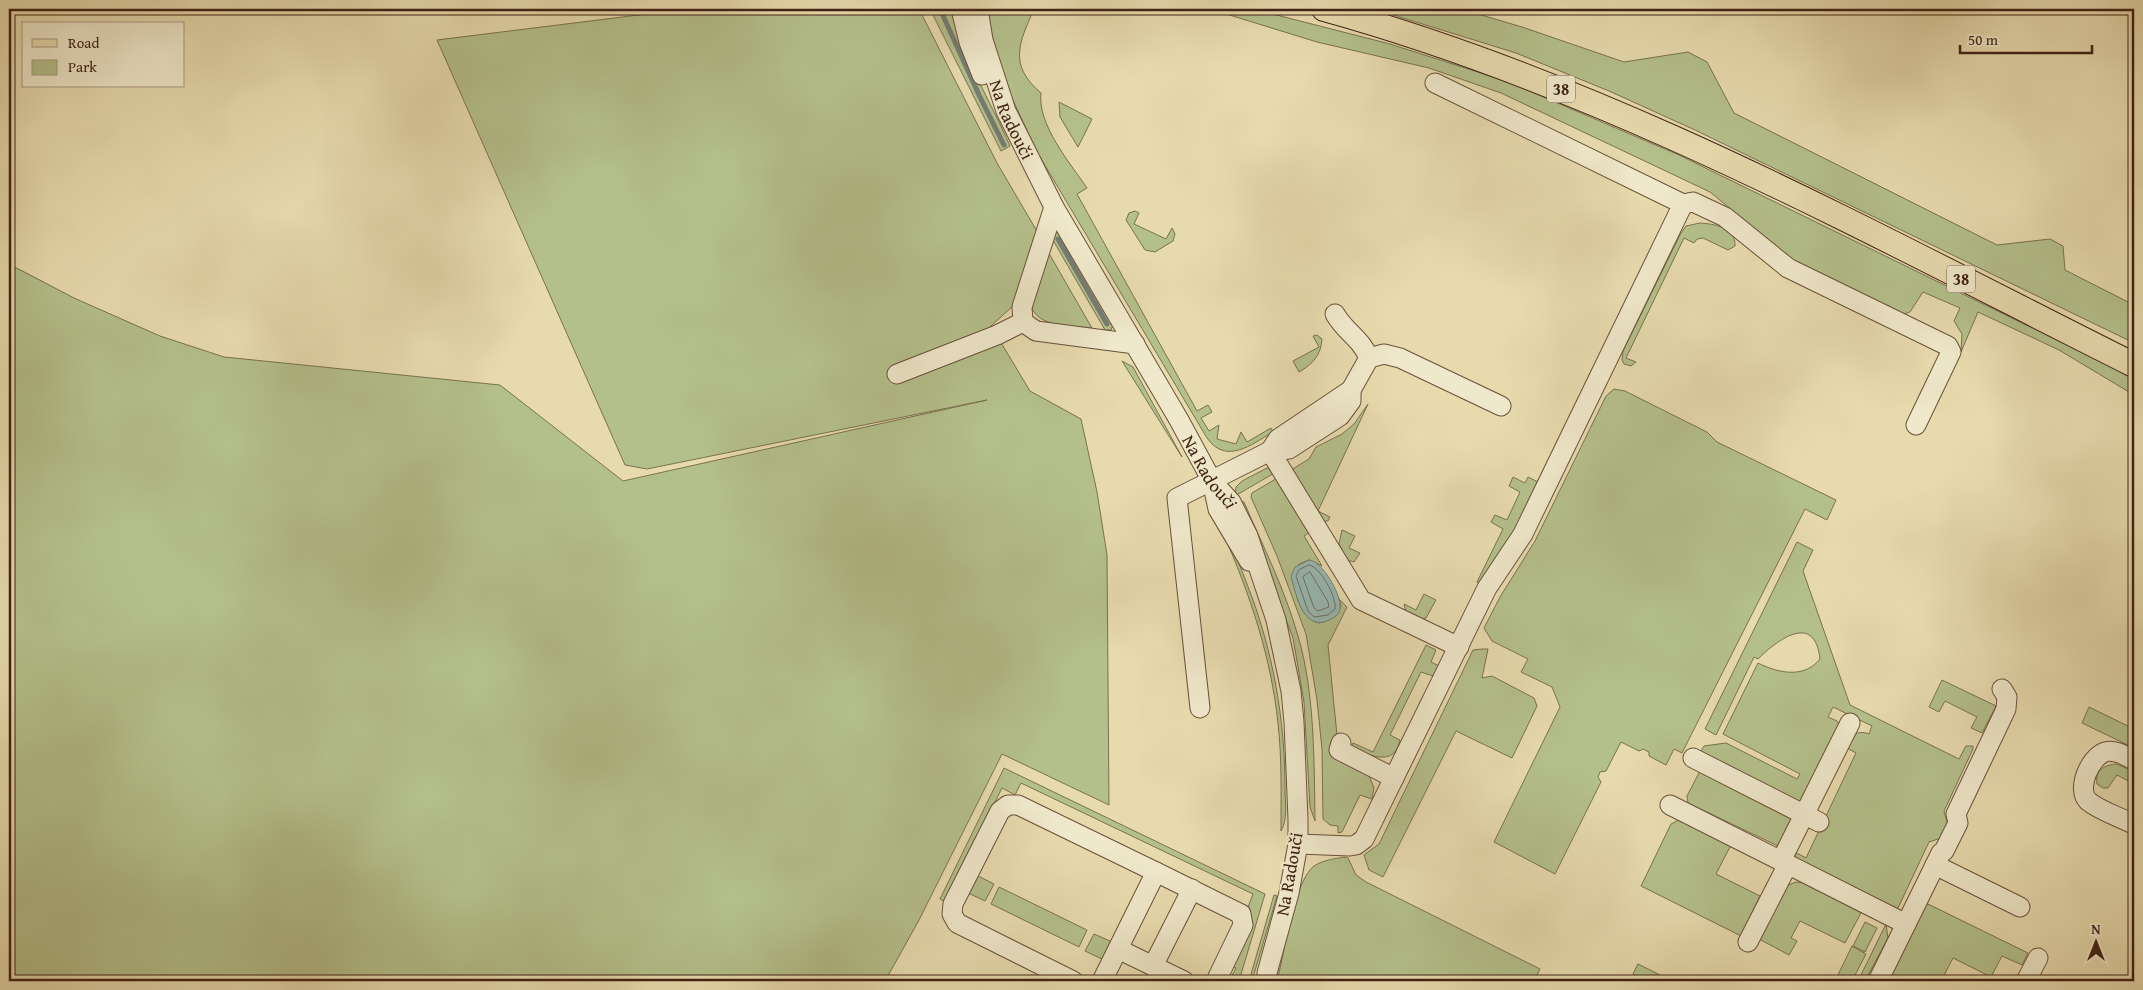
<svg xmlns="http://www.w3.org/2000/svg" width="2143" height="990" viewBox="0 0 2143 990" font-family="'Gentium Book Plus',serif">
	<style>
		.green { fill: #b4c08b; stroke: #7a7150 }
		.water { fill: #98b9b2; stroke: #757d73 }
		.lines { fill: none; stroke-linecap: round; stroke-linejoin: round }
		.shore { stroke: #6c6e63; stroke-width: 1 }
		.stream { stroke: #757d73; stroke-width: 5 }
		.minor-casing { stroke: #6a503a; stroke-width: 21 }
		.major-casing { stroke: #402214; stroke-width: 26 }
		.minor { stroke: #efe8ca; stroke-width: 19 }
		.major { stroke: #e7dbae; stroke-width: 24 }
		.labels { text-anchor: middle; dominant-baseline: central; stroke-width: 4.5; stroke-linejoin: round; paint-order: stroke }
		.shield { fill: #efe8ca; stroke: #745d4b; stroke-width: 1 }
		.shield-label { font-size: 16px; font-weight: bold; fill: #402214 }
		.street-label { font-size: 18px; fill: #402214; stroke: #efe8ca }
	</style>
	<rect width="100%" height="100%" fill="#e7dbae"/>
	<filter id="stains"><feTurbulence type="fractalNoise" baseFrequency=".004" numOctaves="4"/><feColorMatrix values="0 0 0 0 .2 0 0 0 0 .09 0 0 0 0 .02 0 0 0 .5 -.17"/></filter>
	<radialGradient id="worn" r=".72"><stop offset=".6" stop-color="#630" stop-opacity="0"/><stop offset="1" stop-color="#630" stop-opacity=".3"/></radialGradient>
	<g class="green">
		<polygon points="687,9 919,9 997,163 1038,233 1014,305 991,326 1030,391 1081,419 1097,492 1107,555 1109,805 1002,754 918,922 885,981 9,981 9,264 74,298 160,336 224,357 500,385 623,481 987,400 647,469 625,465 437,40"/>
		<path d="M930 9H952C963 58 990 100 1010 146L1001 151Z"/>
		<path d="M987 9H1034C1019 43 1008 65 1041 93 1037 124 1070 163 1087 188L1077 194 1197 411 1208 405 1212 412 1201 418 1209 431 1219 425 1217 439 1236 444 1241 432 1247 442 1271 428 1273 432C1251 445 1226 465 1207 438L1037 152 1011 96 993 44Z"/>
		<polygon points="1186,9 1253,9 1390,44 1506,81 1679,155 2112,367 2134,379 2134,395 2059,350 1978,312 1961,352 1962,334 1954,321 1960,308 1923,292 1910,312 1901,315 1804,269 1710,192 1501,93 1429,68 1317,42 1223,13"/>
		<polygon points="1374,9 1461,9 1522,27 1624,62 1688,52 1707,62 1734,113 1997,245 2050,239 2063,246 2065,270 2134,305 2134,343 1695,130 1609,91 1516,53"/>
		<polygon points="1059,102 1092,119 1078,147 1060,117"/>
		<polygon points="1135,211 1139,213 1134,224 1166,239 1172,228 1175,234 1173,241 1155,252 1145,250 1126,220 1129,213"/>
		<polygon points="1054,222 1113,324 1111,330 1105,330 1050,235"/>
		<path d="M1700 223C1714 224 1736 227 1735 246L1728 250 1703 238 1697 239 1694 243 1684 238 1626 358 1636 362 1631 366 1624 364 1622 360 1623 351 1681 233 1686 226Z"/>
		<path d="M1047 250 1092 328C1073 326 1035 328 1031 304Z"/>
		<path d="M1317 335 1322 339C1321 355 1313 364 1299 372L1293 361 1319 347 1313 336Z"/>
		<polygon points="1122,361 1133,367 1182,457"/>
		<polygon points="1614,389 1625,391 1707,432 1717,442 1836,500 1827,520 1805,509 1682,753 1674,749 1666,765 1649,756 1649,752 1643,749 1639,751 1621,742 1606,771 1600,772 1598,777 1601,782 1555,874 1494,842 1560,707 1552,687 1521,672 1528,659 1492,641 1484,628 1500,597 1535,541 1606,396"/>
		<polygon points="1368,404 1318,511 1330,517 1328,521 1322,521 1291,470 1309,459 1316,447 1342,434 1354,424"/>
		<polygon points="1267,468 1276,472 1235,496 1236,487 1242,481"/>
		<path d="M1279 477 1310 532 1304 536 1322 566 1309 560 1299 564 1292 580C1298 599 1299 616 1319 623L1336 616 1341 606 1339 599 1347 607 1328 645 1337 735 1368 773 1374 788 1372 799 1360 795 1342 832 1338 833V826L1330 825 1323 819 1322 749 1317 700 1306 634 1277 556 1251 497 1252 493Z"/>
		<polygon points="1513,477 1525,483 1528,477 1538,482 1514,531 1479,583 1477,582 1503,529 1491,522 1495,515 1507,520 1520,492 1509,486"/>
		<path d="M1241 501 1244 502C1263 546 1285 590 1298 636 1315 693 1314 762 1315 821L1310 807 1304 702 1293 638Z"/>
		<polygon points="1342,530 1355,536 1349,548 1360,553 1354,562 1347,560 1339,544"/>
		<path d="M1223 533C1234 548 1240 566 1247 584 1273 650 1285 719 1285 789 1285 802 1288 819 1281 831 1281 795 1282 759 1278 723 1271 657 1250 594 1223 533Z"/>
		<path d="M1797 542 1813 550 1803 571 1850 705 1959 759 1966 746H1973V749L1944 811 1948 825 1941 838 1929 842 1898 908 1894 909 1797 859 1793 851 1806 858 1856 753 1845 747C1852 737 1855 729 1869 734L1872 726 1833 707 1828 717 1837 721 1840 727 1803 801 1799 802 1700 753 1704 746 1726 743 1797 779 1800 774 1723 734 1758 663C1778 673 1804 679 1820 659 1815 612 1778 639 1758 659L1754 657 1716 735 1705 729Z"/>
		<polygon points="1424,594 1436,600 1426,618 1421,619 1406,613 1404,604 1416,610"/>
		<path d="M1426 645 1436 650 1431 662 1439 666 1433 676 1421 672 1390 735 1400 740C1395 769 1366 754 1351 747L1353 743 1373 752Z"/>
		<polygon points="1483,649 1488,649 1482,678 1492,676 1534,698 1537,706 1512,758 1456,731 1383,877 1369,870 1364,855 1379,844 1473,650"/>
		<polygon points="1942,680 1996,706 1982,733 1971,728 1977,717 1945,701 1939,712 1929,707"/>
		<polygon points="2089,707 2134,729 2134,748 2082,723"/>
		<path d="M2117 764 2134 772V784L2117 775 2108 788H2103L2097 784C2095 770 2104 765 2117 764Z"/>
		<polygon points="1004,768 1265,894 1239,981 1229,981 1236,968 1229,965 1249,914 1248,907 1253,894 1021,783 1015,795 1002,788 945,902 940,899"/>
		<polygon points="1700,771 1793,818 1780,847 1688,803 1687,796"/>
		<polygon points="1681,819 1732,843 1716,874 1760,896 1741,936 1641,886 1671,824"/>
		<path d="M1344 857 1348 858 1356 875 1366 882 1540 969 1534 981H1277C1284 955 1294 881 1314 866 1323 860 1334 859 1344 857Z"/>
		<polygon points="978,876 994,884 985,901 966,892 973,878"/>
		<polygon points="1796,882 1807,883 1862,911 1845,943 1800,921 1791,938 1797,941 1789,955 1759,939 1786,886"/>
		<polygon points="999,887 1087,930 1079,947 991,904"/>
		<polygon points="1274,895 1277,896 1252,981 1249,981"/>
		<polygon points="1928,904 2028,953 2022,965 2002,956 1991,977 1953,958 1941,981 1885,981 1924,905"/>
		<polygon points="1865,922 1877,928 1865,952 1853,946"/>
		<polygon points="1886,924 1888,938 1865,981 1858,981"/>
		<polygon points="1094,934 1110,941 1112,949 1106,961 1085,951"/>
		<polygon points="1852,946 1866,954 1852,981 1835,981"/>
		<polygon points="1638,964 1672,981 1647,981 1633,974"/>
	</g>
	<path class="water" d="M1309 560C1322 561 1340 593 1340 605 1341 609 1339 613 1336 616 1305 638 1297 599 1291 576L1295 567Z"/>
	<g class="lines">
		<g class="shore">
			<path d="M1309 565C1321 567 1337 598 1335 609L1328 615 1314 617 1308 611 1296 576 1299 570Z"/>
			<polygon points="1310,572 1328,602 1329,607 1318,611 1314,608 1303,577"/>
		</g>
		<g class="stream">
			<polyline points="940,9 979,95 1004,145"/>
			<polyline points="1058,239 1107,324"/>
		</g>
		<g class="minor-casing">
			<g id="minor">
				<polyline points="961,9 969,42 982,75"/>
				<path id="s1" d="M978 9 983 40 1006 111 1054 207 1179 420 1212 481 1231 502 1248 536 1276 620 1291 691 1294 722 1298 819V844L1289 893 1267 973V981"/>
				<polyline points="1435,83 1683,204 1693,202 1725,217 1788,268 1948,346 1951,352 1916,425"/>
				<path d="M1335 314C1346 333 1360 337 1369 358"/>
				<polyline points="1023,322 1036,331 1135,344"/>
				<polyline points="897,374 997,335 1023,322 1022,307 1054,207"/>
				<polyline points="1270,451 1278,439 1351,390 1369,358 1384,354 1400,358 1501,406"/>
				<polyline points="1270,451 1361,600 1459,647"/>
				<polyline points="1212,481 1218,509 1249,561"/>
				<polyline points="1200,708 1177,498 1270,451 1289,449 1340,416 1351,401 1351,390"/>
				<polyline points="1341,743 1339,750 1394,778"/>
				<polyline points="1693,758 1819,822"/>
				<polyline points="1670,805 1906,924"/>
				<path d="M2133 824C2120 817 2100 811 2088 801 2076 789 2090 757 2105 752 2115 749 2126 756 2134 760"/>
				<polyline points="1298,844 1350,846 1356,845 1364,839 1487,588 1523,534 1683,204"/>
				<polyline points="1781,861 1850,723"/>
				<polyline points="1935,865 2020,907"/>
				<polyline points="1156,872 1241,914 1243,925 1216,981"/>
				<polyline points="1748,942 1788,864"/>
				<polyline points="1118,949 1184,981"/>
				<polyline points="1153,966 1192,889"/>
				<polyline points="1073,981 957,923 952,914 953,904 1000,811 1008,805 1018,805 1156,872 1102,981"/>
				<polyline points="1878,981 1941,853 1944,851 1958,823 1956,814 2006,709 2007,697 2002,689"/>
				<polyline points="2026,981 2038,958"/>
			</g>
		</g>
		<g class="major-casing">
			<path id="major" d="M1324 9C1610 88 1870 233 2134 365"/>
		</g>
		<use href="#minor" class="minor"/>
		<use href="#major" class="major"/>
	</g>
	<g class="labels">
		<g class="shield">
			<rect x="1547" y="75.5" width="28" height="27" rx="4"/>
			<rect x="1947" y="265.5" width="28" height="27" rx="4"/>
		</g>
		<g class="shield-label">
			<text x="1561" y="89">38</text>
			<text x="1961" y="279">38</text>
		</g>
		<g class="street-label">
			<text stroke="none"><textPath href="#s1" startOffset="116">Na Radouči</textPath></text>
			<text stroke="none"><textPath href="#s1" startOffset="521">Na Radouči</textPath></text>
			<text transform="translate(1289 874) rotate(-80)">Na Radouči</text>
		</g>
	</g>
	<rect width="2143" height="990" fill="none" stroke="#e7dbae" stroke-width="30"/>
	<rect x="10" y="10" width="2123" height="970" fill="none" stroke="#402214" stroke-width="2.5"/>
	<rect x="15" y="15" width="2113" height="960" fill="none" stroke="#402214"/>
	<rect x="22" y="22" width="162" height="65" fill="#efe8ca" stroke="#a99981"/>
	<rect x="32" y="39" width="25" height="8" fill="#e7dbae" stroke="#a99981"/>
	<text x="68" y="48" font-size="15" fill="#402214">Road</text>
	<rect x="32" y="60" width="25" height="15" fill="#b4c08b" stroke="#a99981"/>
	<text x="68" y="72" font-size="15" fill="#402214">Park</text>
	<g transform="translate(2096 942)" stroke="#efe8ca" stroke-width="4" paint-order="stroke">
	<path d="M0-4L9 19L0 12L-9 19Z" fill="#402214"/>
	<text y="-8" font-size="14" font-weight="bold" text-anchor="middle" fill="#402214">N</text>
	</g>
	<path d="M1960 45v8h132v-8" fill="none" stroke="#402214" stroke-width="2.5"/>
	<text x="1968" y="45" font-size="15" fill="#402214" stroke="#efe8ca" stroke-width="4" paint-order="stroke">50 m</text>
	<rect width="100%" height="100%" filter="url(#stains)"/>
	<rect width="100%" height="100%" fill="url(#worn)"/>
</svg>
